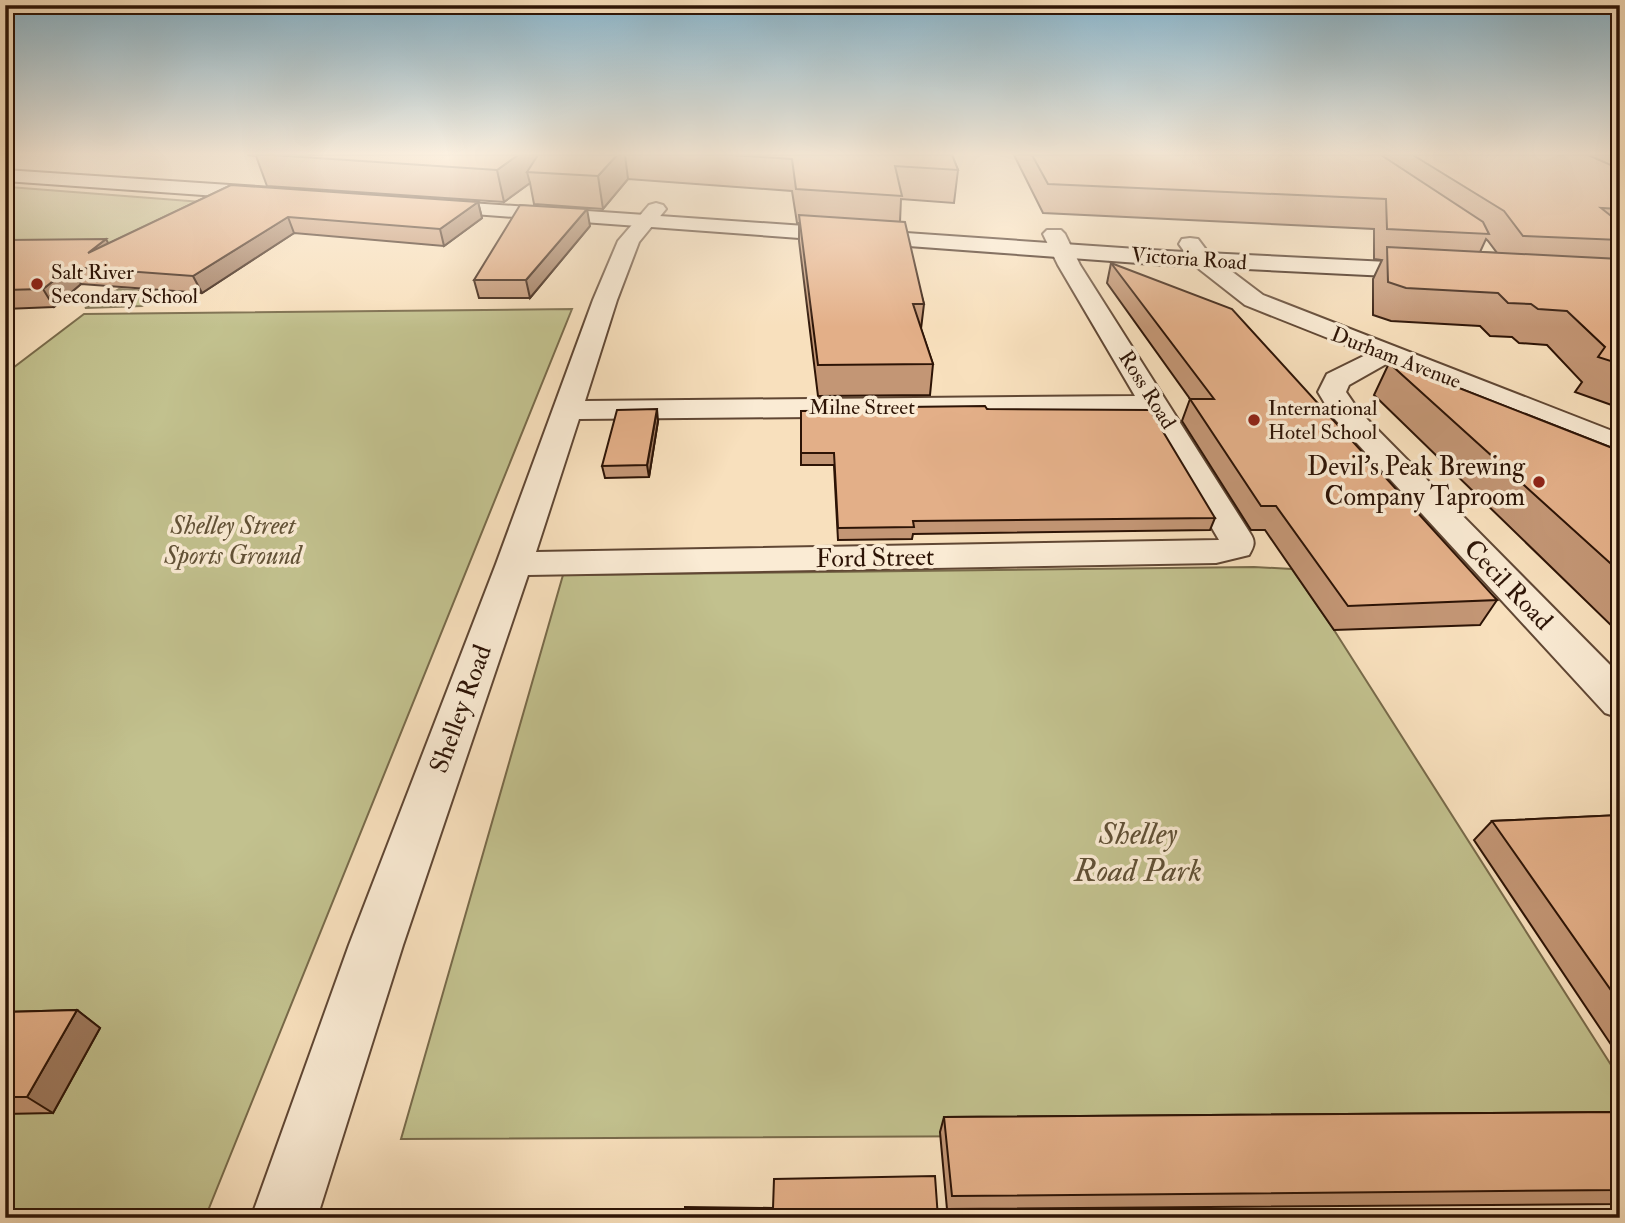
<svg xmlns="http://www.w3.org/2000/svg" width="1625" height="1223" viewBox="0 0 1625 1223" font-family="'IM FELL Double Pica',serif">
	<style>
		.green { fill: #c2c18e; stroke: #786a4a; stroke-width: 2 }
		.lines { fill: none; stroke-linecap: round; stroke-linejoin: round }
		.minor-casing { stroke: #604734; stroke-width: 4 }
		.tertiary-casing { stroke: #604734; stroke-width: 4 }
		.secondary-casing { stroke: #2d1406; stroke-width: 4 }
		.minor { fill: #faebd4; fill-rule: evenodd }
		.tertiary { fill: #faebd4; fill-rule: evenodd }
		.secondary { fill: #faebd4; fill-rule: evenodd }
		.wall { fill: #c39675; stroke: #2d1406; stroke-width: 2; fill-rule: evenodd }
		.shaded-wall { fill: #9f7a5f; stroke: #2d1406; stroke-width: 2 }
		.building { fill: #e3af88; stroke: #2d1406; stroke-width: 2 }
		.poi-dot { fill: #8f2418; stroke: #faebd4; stroke-width: 2.5 }
		.labels { text-anchor: middle; dominant-baseline: central; stroke-width: 7; stroke-linejoin: round; paint-order: stroke }
		.far-street-label { font-size: 21px; fill: #2d1406; stroke: #faebd4 }
		.far-poi-label { font-size: 21px; fill: #2d1406; stroke: #faebd4; text-anchor: start }
		.poi-label { font-size: 26px; fill: #2d1406; stroke: #faebd4; text-anchor: end }
		.park-label { font-size: 26px; font-style: italic; fill: #615136; stroke: #faebd4 }
		.street-label { font-size: 26px; fill: #2d1406; stroke: #faebd4 }
		.near-park-label { font-size: 32px; font-style: italic; fill: #615136; stroke: #faebd4 }
	</style>
	<rect width="100%" height="100%" fill="#f8e0bd"/>
	<filter id="stains"><feTurbulence type="fractalNoise" baseFrequency=".00286" numOctaves="4"/><feColorMatrix values="0 0 0 0 .2 0 0 0 0 .09 0 0 0 0 .02 0 0 0 .5 -.17"/></filter>
	<radialGradient id="worn" r=".72"><stop offset=".6" stop-color="#630" stop-opacity="0"/><stop offset="1" stop-color="#630" stop-opacity=".3"/></radialGradient>
	<g class="green">
		<polygon points="9,187 215,203 132,250 5,251 5,189"/>
		<polygon points="119,289 165,292 142,306 85,308"/>
		<polygon points="572,309 205,1218 5,1218 5,374 84,314"/>
		<polygon points="1254,567 1292,569 1334,630 1620,1079 1620,1133 401,1139 563,575"/>
	</g>
	<g class="lines">
		<g class="minor-casing">
			<g id="minor">
				<path d="M656 203 663 205 666 209 639 242 617 300 585 401 1135 396 1058 265 1043 234 1047 230H1061L1065 234 1080 265 1250 533C1256 542 1254 546 1249 555L1216 563 528 575 403 945 317 1218H251L349 945 496 564 593 300 618 241 649 205ZM1145 414 1219 540 536 552 579 419Z"/>
				<polygon points="1386,345 1395,347 1399,353 1395,359 1349,385 1346,392 1359,411 1620,675 1620,718 1605,713 1333,417 1318,392 1327,374"/>
			</g>
		</g>
		<g class="tertiary-casing">
			<polygon id="tertiary" points="1190,238 1198,239 1210,255 1263,295 1620,434 1620,454 1245,305 1194,265 1179,244 1182,239"/>
		</g>
		<g class="secondary-casing">
			<g id="secondary">
				<polygon points="5,170 273,188 283,194 273,200 5,181"/>
				<polygon points="427,200 1166,251 1429,264 1437,266 1440,271 1437,276 1429,278 1166,265 420,210 417,206 420,202"/>
			</g>
		</g>
		<use href="#minor" class="minor"/>
		<use href="#tertiary" class="tertiary"/>
		<use href="#secondary" class="secondary"/>
	</g>
	<g class="wall">
		<polygon points="247,155 952,155 958,170 954,203 901,199 900,222 924,304 921,329 933,364 930,395 818,396 799,241 799,223 797,223 792,191 628,179 603,209 534,204 530,183 504,202 267,186 256,156"/>
		<path d="M1014 155H1620V408L1575 392 1582 382 1547 345 1519 343 1512 337 1490 336 1480 326 1391 321 1373 315V279L1382 260 1374 259V229L1043 213ZM1486 239 1488 241 1497 253 1480 252Z"/>
		<polygon points="231,185 478,202 482,218 444,246 294,233 202,293 81,284 54,307 5,309 5,241 108,244"/>
		<polygon points="590,226 530,298 479,298 474,280"/>
		<polygon points="1111,263 1497,600 1480,625 1334,630 1265,530 1251,530 1182,421 1190,399 1107,283"/>
		<polygon points="1390,361 1620,451 1620,634 1374,395"/>
		<polygon points="987,409 1215,518 1210,530 913,534 912,539 838,540 834,465 801,465 801,411"/>
		<polygon points="658,421 649,477 605,478 602,466"/>
		<polygon points="1620,815 1620,1058 1474,840 1492,821"/>
		<polygon points="77,1010 100,1028 53,1113 5,1114 5,1012"/>
		<polygon points="1620,1112 1620,1204 947,1209 940,1132 944,1117"/>
	</g>
	<g class="shaded-wall">
		<polygon points="518,155 559,155 527,172 530,183 504,202 497,170"/>
		<polygon points="617,155 625,155 628,179 603,209 598,176"/>
		<polygon points="478,202 482,218 444,246 440,229"/>
		<polygon points="587,209 590,226 530,298 526,280"/>
		<polygon points="288,217 294,233 202,293 193,276"/>
		<polygon points="106,239 115,256 88,253"/>
		<polygon points="71,267 81,284 54,307 43,289"/>
		<polygon points="657,409 658,421 649,477 647,465"/>
		<polygon points="77,1010 100,1028 53,1113 27,1097"/>
	</g>
	<g class="building">
		<polygon points="272,155 518,155 497,170"/>
		<polygon points="538,155 617,155 598,176 527,172"/>
		<polygon points="732,155 952,155 958,170 895,166 902,196 796,189 792,159"/>
		<polygon points="1032,155 1381,155 1483,222 1489,234 1387,229 1386,199 1048,184"/>
		<polygon points="1413,155 1588,155 1620,169 1620,209 1601,208 1620,223 1620,240 1523,236 1504,211"/>
		<polygon points="231,185 478,202 440,229 288,217 193,276 71,267 43,289 5,290 5,241 7,240 106,239 88,253"/>
		<polygon points="520,205 587,209 526,280 474,280"/>
		<polygon points="799,215 905,222 924,304 913,304 933,364 818,365"/>
		<polygon points="1387,247 1620,259 1620,364 1598,357 1605,347 1567,311 1538,309 1531,304 1508,303 1498,293 1406,288 1388,282"/>
		<polygon points="1111,263 1232,309 1497,600 1348,606 1276,506 1261,506 1190,399 1214,399"/>
		<polygon points="1390,361 1620,451 1620,572 1389,363"/>
		<polygon points="985,406 987,409 1150,410 1215,518 913,521 914,527 838,528 834,453 801,453 801,411 821,411 820,408"/>
		<polygon points="657,409 647,465 602,466 617,410"/>
		<polygon points="1620,815 1620,1003 1492,821"/>
		<polygon points="77,1010 27,1097 5,1097 5,1012"/>
		<polygon points="1620,1112 1620,1190 952,1196 944,1117"/>
		<polygon points="935,1176 938,1218 685,1218 685,1207 773,1208 774,1179"/>
	</g>
	<linearGradient id="sky" x2="0" y2="1"><stop stop-color="#8ab8d0"/><stop offset="0.47" stop-color="#fcf1e1"/><stop offset="1" stop-color="#fcf1e1" stop-opacity="0"/></linearGradient>
	<rect width="1625" height="327" fill="url(#sky)"/>
	<g class="poi-dot">
		<circle cx="37" cy="284" r="7"/>
		<circle cx="1254" cy="420" r="7"/>
		<circle cx="1539" cy="482" r="7"/>
	</g>
	<g class="labels">
		<g class="far-street-label">
			<text transform="translate(1189 259) rotate(4)">Victoria Road</text>
			<text transform="translate(1396 358) rotate(21)">Durham Avenue</text>
			<text transform="translate(1147 390) rotate(58)">Ross Road</text>
			<text x="862" y="407">Milne Street</text>
		</g>
		<g class="far-poi-label">
			<text x="51" y="272">Salt River<tspan x="51" dy="24">Secondary School</tspan></text>
			<text x="1268" y="408">International<tspan x="1268" dy="24">Hotel School</tspan></text>
		</g>
		<g class="poi-label">
			<text x="1525" y="467">Devil's Peak Brewing<tspan x="1525" dy="30">Company Taproom</tspan></text>
		</g>
		<g class="park-label">
			<text x="233" y="526">Shelley Street<tspan x="233" dy="30">Sports Ground</tspan></text>
		</g>
		<g class="street-label">
			<text transform="translate(875 558) rotate(-1)">Ford Street</text>
			<text transform="translate(1508 585) rotate(46)">Cecil Road</text>
			<text transform="translate(461 709) rotate(-70)">Shelley Road</text>
		</g>
		<g class="near-park-label">
			<text x="1138" y="834">Shelley<tspan x="1138" dy="37">Road Park</tspan></text>
		</g>
	</g>
	<rect width="1625" height="1223" fill="none" stroke="#f8e0bd" stroke-width="28"/>
	<rect x="7" y="7" width="1611" height="1209" fill="none" stroke="#2d1406" stroke-width="3.5"/>
	<rect x="14" y="14" width="1597" height="1195" fill="none" stroke="#2d1406" stroke-width="2"/>
	<rect width="100%" height="100%" filter="url(#stains)"/>
	<rect width="100%" height="100%" fill="url(#worn)"/>
</svg>
